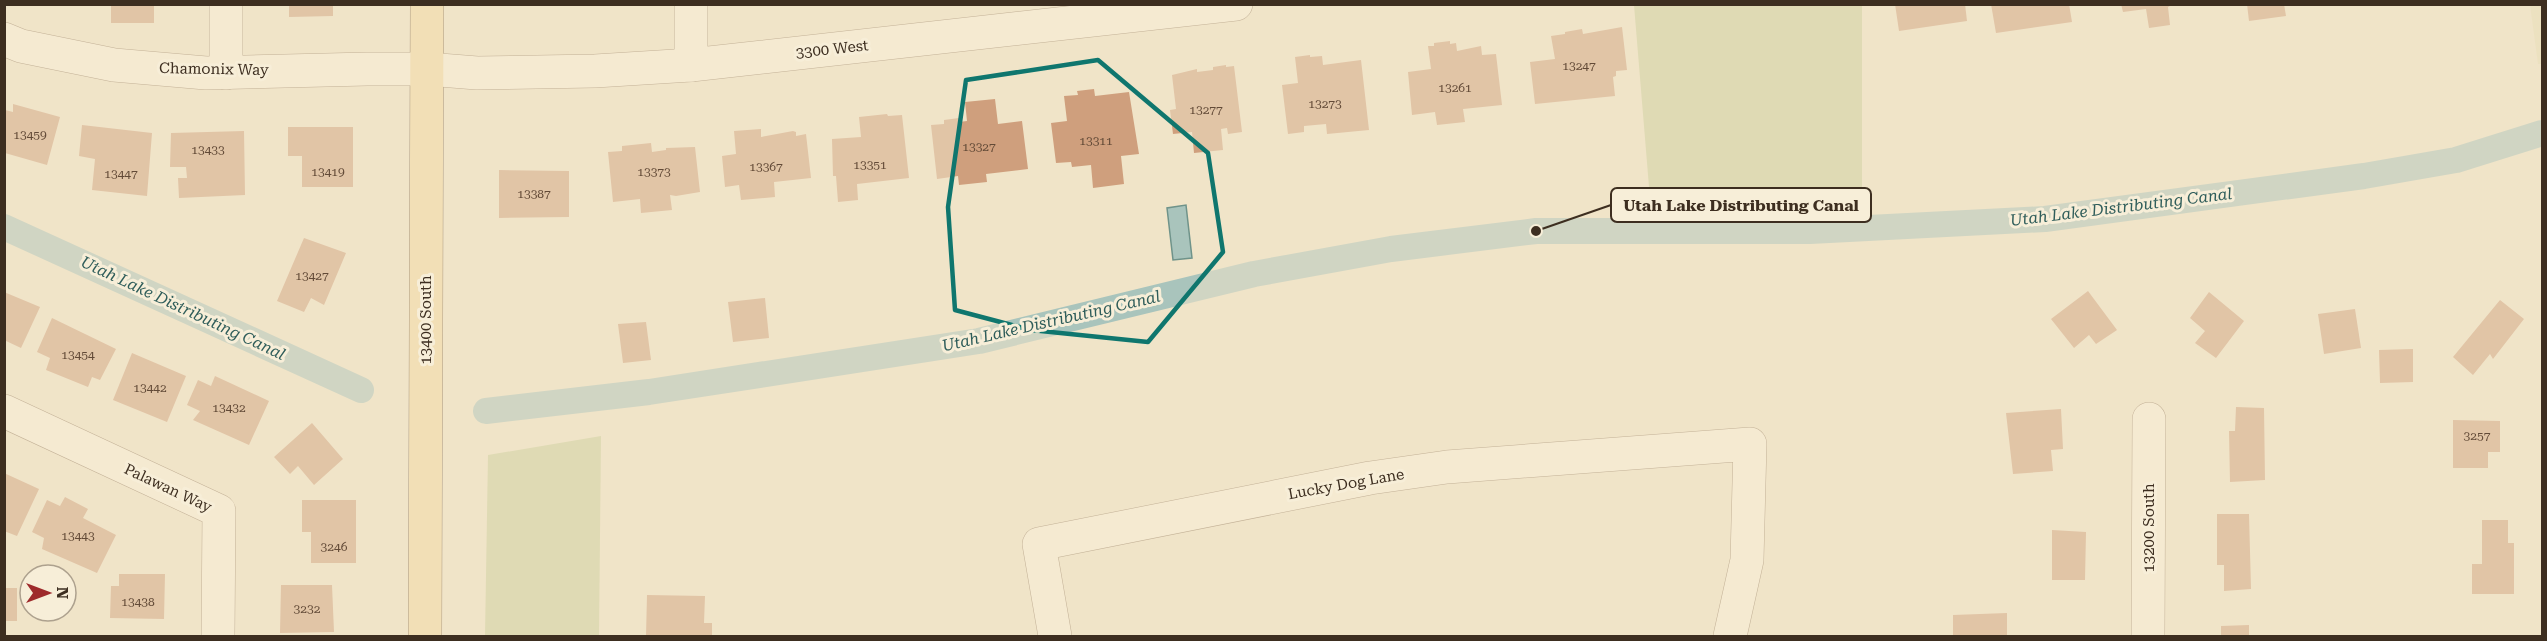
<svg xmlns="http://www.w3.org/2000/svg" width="2547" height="641" viewBox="0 0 2547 641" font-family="'Roboto Serif',serif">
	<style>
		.farmland { fill: #e6deb5 }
		.green { fill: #c9cf9b }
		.water { fill: #a9c4bc; stroke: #6f938a; stroke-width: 1.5 }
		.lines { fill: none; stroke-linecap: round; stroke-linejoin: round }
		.canal { stroke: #a9c4bc; stroke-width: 26 }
		.building { fill: #cf9f7d }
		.minor-casing { stroke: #8d765c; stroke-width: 34 }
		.major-casing { stroke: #5b4430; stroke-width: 34 }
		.minor { stroke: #faf1dc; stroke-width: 33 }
		.major { stroke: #f3d9a0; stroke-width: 33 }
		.marked { fill: none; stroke: #0f766e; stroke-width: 4.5; stroke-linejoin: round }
		.labels { text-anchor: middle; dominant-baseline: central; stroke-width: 6; stroke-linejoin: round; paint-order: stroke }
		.number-label { font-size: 12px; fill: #624a37 }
		.street-label { font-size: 15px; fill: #3d2e20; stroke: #f7eed8 }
		.water-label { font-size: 16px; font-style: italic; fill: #2f5d5a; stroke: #f7eed8 }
		.leader { fill: none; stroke: #3d2e20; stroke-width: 2 }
		.callout-dot { fill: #3d2e20; stroke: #f7eed8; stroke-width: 2 }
		.callout { fill: #f7eed8; stroke: #3d2e20; stroke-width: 2 }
		.callout-label { font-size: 16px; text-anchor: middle; font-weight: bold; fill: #3d2e20 }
	</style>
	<rect width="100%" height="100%" fill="#f0e4c8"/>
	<polygon class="farmland" points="2530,5 2542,5 2542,64 2538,64"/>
	<g class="green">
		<polygon points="1634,5 1862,5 1862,208 1651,211"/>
		<polygon points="601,436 599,636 485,636 488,455"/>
	</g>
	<polygon class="water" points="1186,205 1192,258 1173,260 1167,208"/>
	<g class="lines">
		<g class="canal">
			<polyline points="4,227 361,390"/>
			<polyline points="486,411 649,392 979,341 1254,274 1391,249 1536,231 1810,231 2045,219 2364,176 2456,160 2542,133"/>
		</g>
	</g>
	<g class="building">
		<rect x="111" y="4" width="43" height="19"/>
		<polygon points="289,4 333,4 333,16 289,17"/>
		<polygon points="1895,4 1965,4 1967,21 1899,31"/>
		<polygon points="1991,4 2069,4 2072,22 1996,33"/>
		<polygon points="2121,4 2174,4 2168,7 2170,25 2149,28 2146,9 2123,12"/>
		<polygon points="2247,4 2284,4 2286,16 2249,21"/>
		<polygon points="1622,27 1627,70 1616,71 1616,76 1613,77 1615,96 1535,104 1530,62 1555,59 1551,36 1565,34 1565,32 1582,29 1583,34"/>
		<polygon points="1450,41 1450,44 1456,43 1457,51 1481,46 1482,55 1496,54 1502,105 1463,109 1465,122 1437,125 1435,112 1412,115 1408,72 1431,69 1428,46 1434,46 1434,43"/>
		<polygon points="1310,55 1310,57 1322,56 1323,65 1361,60 1369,130 1327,134 1326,124 1304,126 1304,132 1288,134 1282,85 1298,83 1295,57"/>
		<polygon points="1226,65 1226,67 1234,66 1242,132 1228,134 1227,128 1221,129 1223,150 1194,153 1192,132 1173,134 1170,110 1176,109 1172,75 1197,69 1197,72 1213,70 1213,67"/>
		<polygon points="1094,89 1095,96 1129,92 1139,154 1121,156 1124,184 1093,188 1091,165 1072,167 1071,162 1056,163 1051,123 1067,121 1064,96 1078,95 1077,91"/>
		<polygon points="995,99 998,124 1022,121 1028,169 986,174 987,182 959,185 958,176 937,179 931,125 944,124 944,120 959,118 959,122 967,121 965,102"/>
		<polygon points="13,104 60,117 47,165 5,153 5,110 13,112"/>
		<polygon points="887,114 888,116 902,115 909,178 857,184 858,200 838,202 836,176 833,176 832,139 861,137 859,117"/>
		<polygon points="82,125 152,133 147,196 92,190 95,159 79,156"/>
		<polygon points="288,127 353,127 353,187 302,187 302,156 288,156"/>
		<polygon points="761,129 761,137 793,131 796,132 796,136 806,134 811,178 774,182 775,197 741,200 739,185 725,187 722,156 736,154 734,131"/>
		<polygon points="244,131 245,195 179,198 178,178 187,178 186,167 170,167 171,133"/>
		<polygon points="651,143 652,152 666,150 666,148 695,147 700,192 676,196 670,195 672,210 641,213 640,199 613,202 608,152 622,151 622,146"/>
		<polygon points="499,170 569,171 569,217 499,218"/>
		<polygon points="304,238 346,253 324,305 311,298 304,312 277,301"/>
		<polygon points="2088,291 2117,330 2096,344 2089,335 2074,348 2051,319"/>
		<polygon points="4,292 40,307 21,348 4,340"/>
		<polygon points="2209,292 2244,321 2216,358 2195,343 2205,331 2190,318"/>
		<polygon points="765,298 769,338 733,342 728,302"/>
		<polygon points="2500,300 2524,319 2493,359 2490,354 2473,375 2453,357"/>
		<polygon points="2355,309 2361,348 2324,354 2318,314"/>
		<polygon points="52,318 116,349 100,380 92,377 88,387 46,370 50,358 37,352"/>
		<polygon points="646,322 651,360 623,363 618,324"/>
		<polygon points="2413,349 2413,382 2380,383 2379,350"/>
		<polygon points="132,353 186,376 167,422 113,400"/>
		<polygon points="215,376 269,401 249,445 193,420 200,411 187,405 198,380 211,386"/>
		<polygon points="2236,407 2264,408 2265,480 2230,482 2229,431 2235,431"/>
		<polygon points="2061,409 2063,449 2051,450 2053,471 2013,474 2006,413"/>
		<polygon points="2453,420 2500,421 2500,452 2488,452 2488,468 2453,468"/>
		<polygon points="312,423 343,459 314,485 298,466 290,474 274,457"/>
		<polygon points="4,473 39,489 17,536 4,531"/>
		<polygon points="65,497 88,509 83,518 116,535 97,573 42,549 44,538 32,532 47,500 60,506"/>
		<polygon points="302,500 356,500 356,563 311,563 311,532 302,532"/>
		<polygon points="2217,514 2249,514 2251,589 2224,591 2224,565 2217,565"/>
		<polygon points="2482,520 2508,520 2508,543 2514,543 2514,594 2472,594 2472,564 2482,564"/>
		<polygon points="2052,530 2086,532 2085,580 2052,580"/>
		<polygon points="119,574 165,574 164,619 110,618 111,586 119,586"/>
		<polygon points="281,585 332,585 334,632 280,633"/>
		<rect x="4" y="588" width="13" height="33"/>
		<polygon points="647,595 705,596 704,623 712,623 712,636 646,636"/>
		<polygon points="2007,613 2007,636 1953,636 1953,615"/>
		<polygon points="2249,625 2249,636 2221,636 2221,626"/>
	</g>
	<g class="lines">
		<g class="minor-casing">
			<g id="minor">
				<polyline points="4,39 21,46 114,65 206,73 367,69 427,69 477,73 595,71 691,65 1236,4"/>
				<polyline points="691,65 691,4"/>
				<polyline points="226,73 226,4"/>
				<polyline points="4,411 219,511 218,636"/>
				<polyline points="1055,636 1039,544 1370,478 1447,467 1750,444 1747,560 1730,636"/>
				<polyline points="2148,636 2149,419"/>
			</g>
		</g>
		<g class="major-casing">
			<polyline id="major" points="425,636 427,4"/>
		</g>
		<use href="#minor" class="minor"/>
		<use href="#major" class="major"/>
	</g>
	<path d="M0 0H2547V641H0ZM1098 60 1208 153 1223 252 1148 342 1031 330 955 310 948 207 966 80Z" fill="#f0e4c8" fill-opacity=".55" fill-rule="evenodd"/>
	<path class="marked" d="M1098 60 1208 153 1223 252 1148 342 1031 330 955 310 948 207 966 80Z"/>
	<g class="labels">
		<g class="number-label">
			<text x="1579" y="66">13247</text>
			<text x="1455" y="88">13261</text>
			<text x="1325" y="104">13273</text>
			<text x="1206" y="110">13277</text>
			<text x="30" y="135">13459</text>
			<text x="1096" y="141">13311</text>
			<text x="979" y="147">13327</text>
			<text x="208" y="150">13433</text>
			<text x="870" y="165">13351</text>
			<text x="766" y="167">13367</text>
			<text x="328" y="172">13419</text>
			<text x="654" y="172">13373</text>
			<text x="121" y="174">13447</text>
			<text x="534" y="194">13387</text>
			<text x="312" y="276">13427</text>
			<text x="78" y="355">13454</text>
			<text x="150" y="388">13442</text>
			<text x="229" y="408">13432</text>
			<text x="2477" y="436">3257</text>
			<text x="78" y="536">13443</text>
			<text x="334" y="547">3246</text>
			<text x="138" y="602">13438</text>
			<text x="307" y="609">3232</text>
		</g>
		<g class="street-label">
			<text transform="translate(832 49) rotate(-6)">3300 West</text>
			<text transform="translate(214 69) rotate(1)">Chamonix Way</text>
			<text transform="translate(426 320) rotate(-90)">13400 South</text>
			<text transform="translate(1346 484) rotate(-10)">Lucky Dog Lane</text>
			<text transform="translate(168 488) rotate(25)">Palawan Way</text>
			<text transform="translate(2149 528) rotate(-90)">13200 South</text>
		</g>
		<g class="water-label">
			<text transform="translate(2121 207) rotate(-7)">Utah Lake Distributing Canal</text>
			<text transform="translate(183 308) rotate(25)">Utah Lake Distributing Canal</text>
			<text transform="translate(1051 321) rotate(-13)">Utah Lake Distributing Canal</text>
		</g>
	</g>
	<path class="leader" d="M1536 231L1611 205"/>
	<circle class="callout-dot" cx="1536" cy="231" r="6"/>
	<rect class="callout" x="1611" y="188" width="260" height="34" rx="6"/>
	<g class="callout-label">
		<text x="1741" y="211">Utah Lake Distributing Canal</text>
	</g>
	<rect width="2547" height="641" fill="none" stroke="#3d2e20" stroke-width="12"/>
	<g transform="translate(48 593) rotate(90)"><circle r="28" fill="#f7eed8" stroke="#ada18e" stroke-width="1.5"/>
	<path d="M0-4.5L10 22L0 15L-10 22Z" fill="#9e2a2b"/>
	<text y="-9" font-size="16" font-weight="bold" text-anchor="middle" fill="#3d2e20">N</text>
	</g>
</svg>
